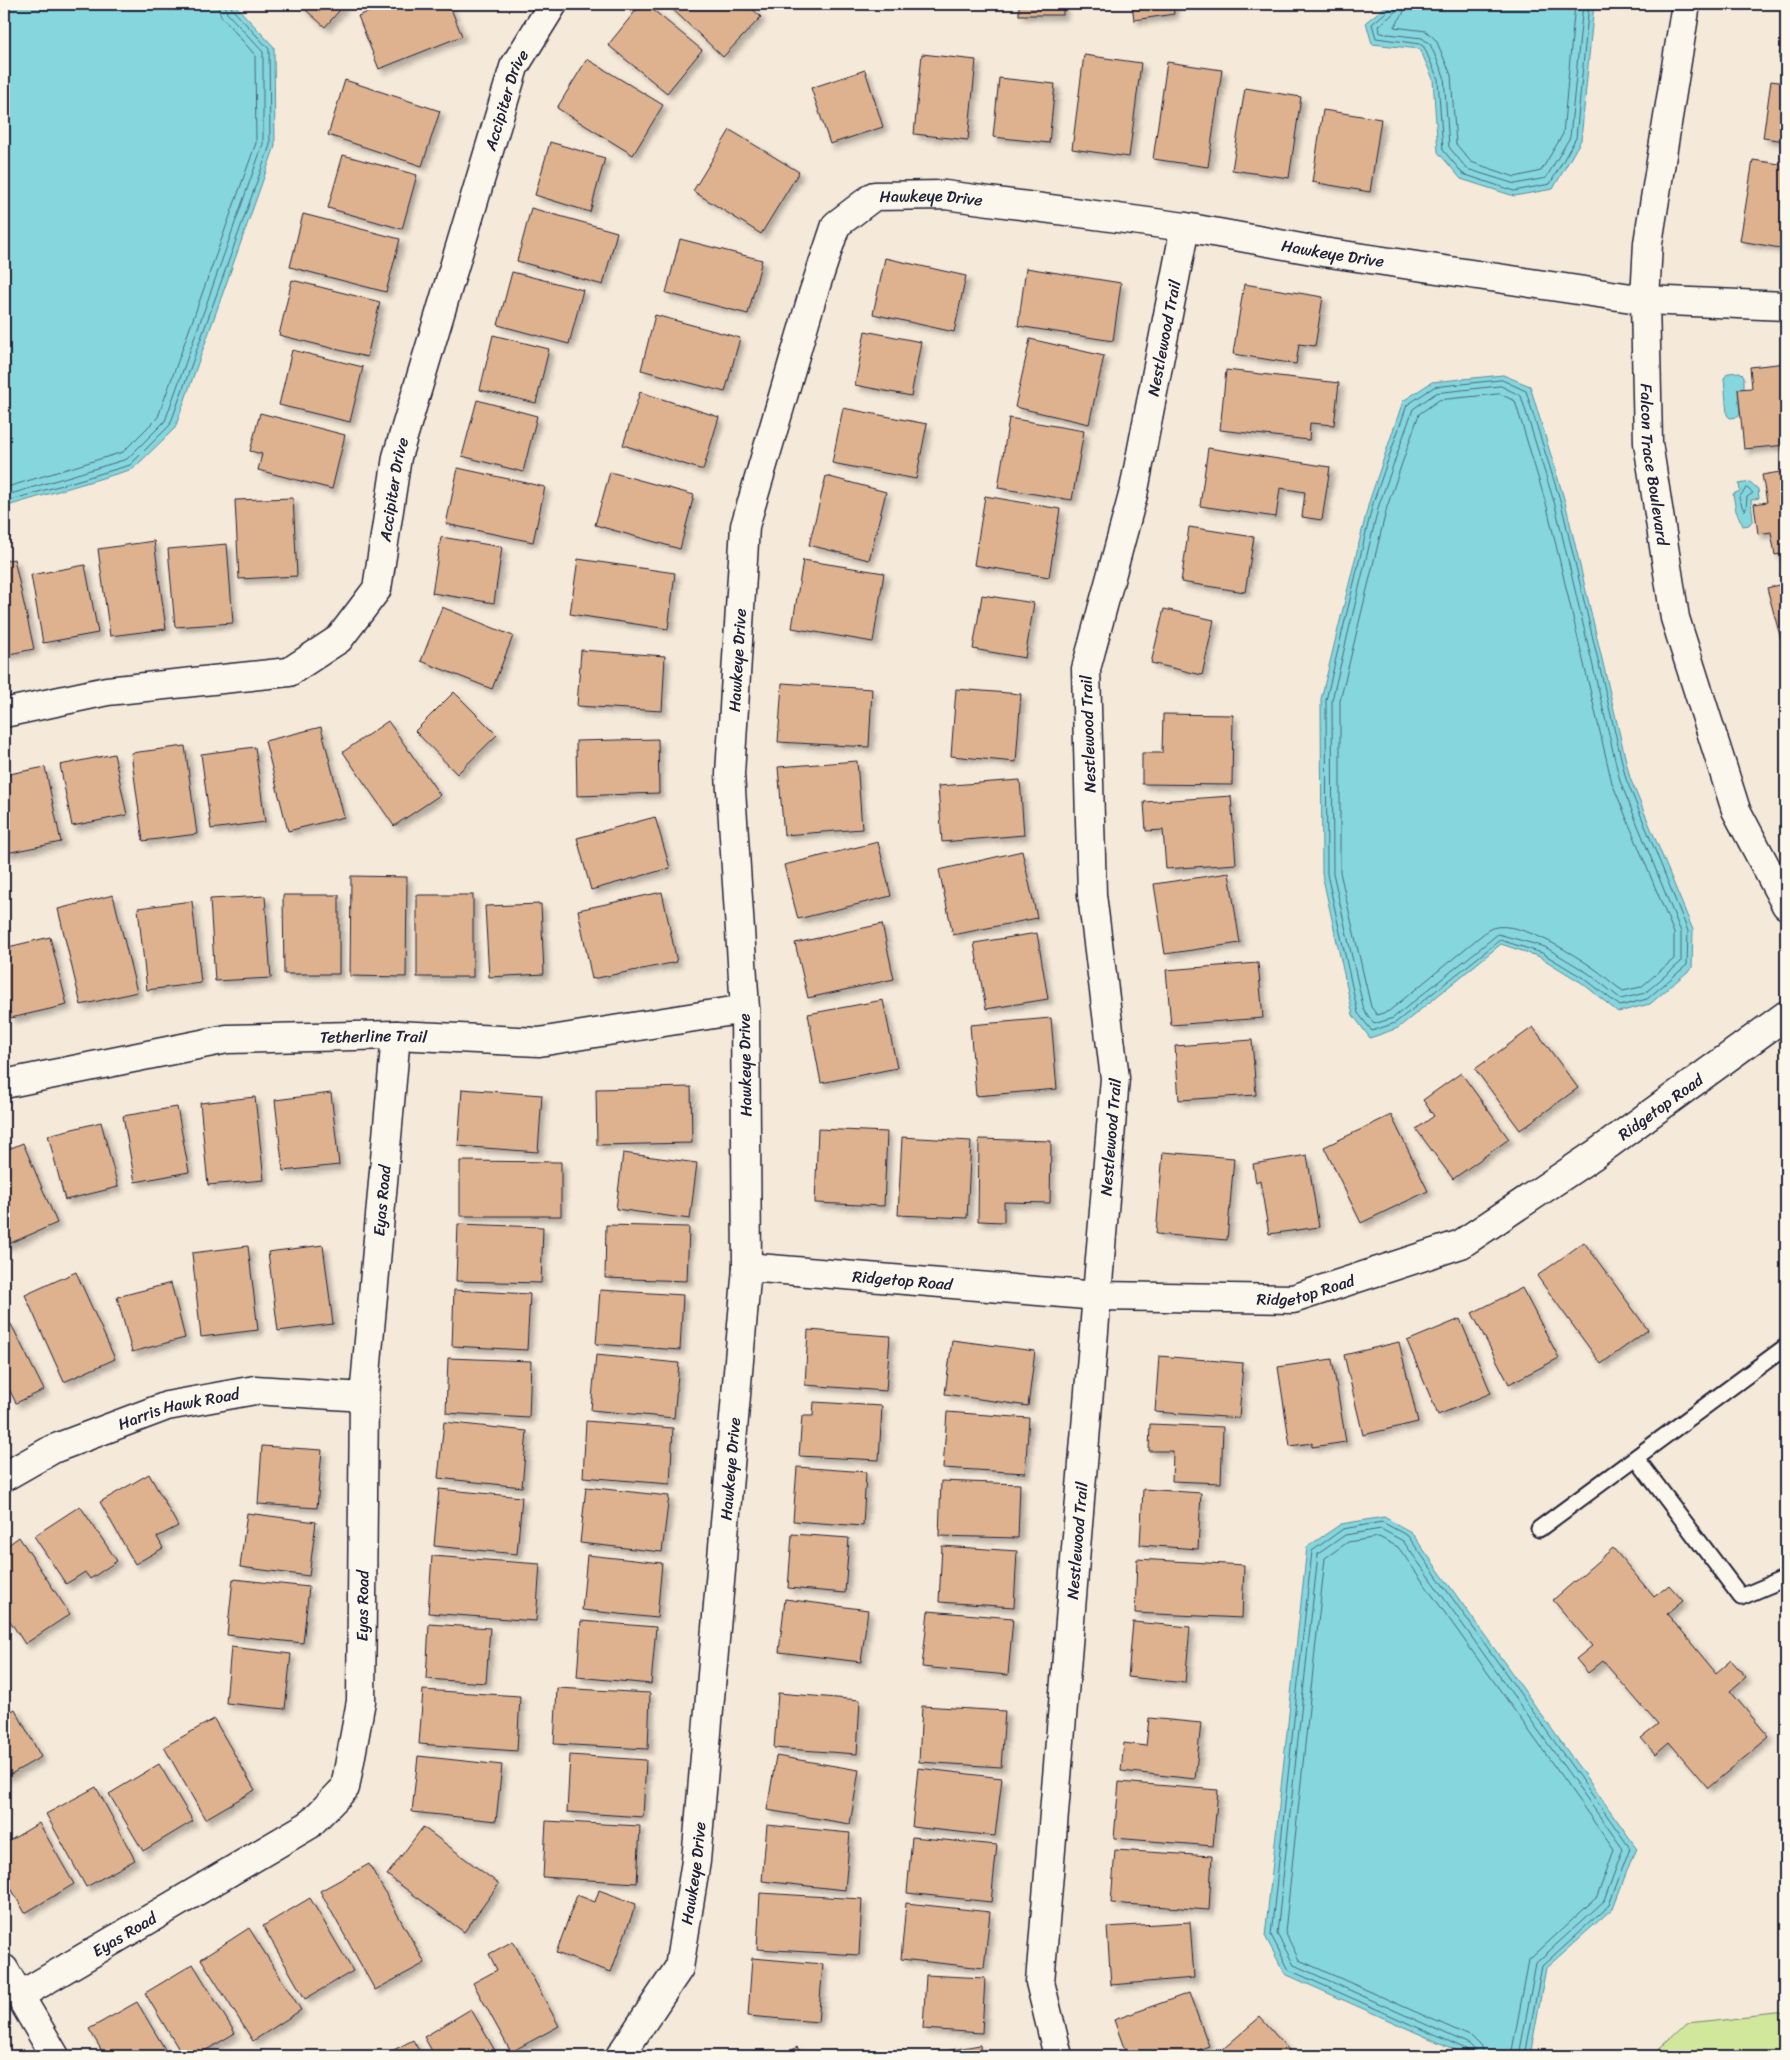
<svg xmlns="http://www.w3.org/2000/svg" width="1790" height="2060" viewBox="0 0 1790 2060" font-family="Sriracha,sans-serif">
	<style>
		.green { fill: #d0e79c; stroke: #79846c }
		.water { fill: #85d6dd; stroke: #5d8e9c }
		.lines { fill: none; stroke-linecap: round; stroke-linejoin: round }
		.shore { stroke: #4a6a7c; stroke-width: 1 }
		.building { fill: #deb28e; stroke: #22223b; filter: url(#shadow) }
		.service-casing { stroke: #22223b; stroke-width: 19 }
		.minor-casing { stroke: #22223b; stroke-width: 31 }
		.tertiary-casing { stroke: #22223b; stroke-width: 31 }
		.service { stroke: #fbf7ec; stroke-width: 15 }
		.minor { stroke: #fbf7ec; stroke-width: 28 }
		.tertiary { stroke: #fbf7ec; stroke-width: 28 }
		.labels { text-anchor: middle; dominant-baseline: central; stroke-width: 4.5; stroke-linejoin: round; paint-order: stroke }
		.street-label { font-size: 16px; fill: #22223b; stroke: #fbf7ec }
	</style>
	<defs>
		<filter id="shadow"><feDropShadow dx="4.5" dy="4.5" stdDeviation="2.5" flood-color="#0004"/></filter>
	</defs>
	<rect width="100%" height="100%" fill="#f5e9d9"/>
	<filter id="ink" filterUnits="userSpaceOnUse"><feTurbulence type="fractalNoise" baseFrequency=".02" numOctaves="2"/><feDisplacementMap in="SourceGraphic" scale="10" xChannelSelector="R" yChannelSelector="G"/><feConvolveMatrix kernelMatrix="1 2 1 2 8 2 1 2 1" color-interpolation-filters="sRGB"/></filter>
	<g filter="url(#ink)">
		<polygon class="green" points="1786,2013 1786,2056 1652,2056 1686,2024"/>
		<g class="water">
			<polygon points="4,4 234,4 274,47 275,146 175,428 133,469 4,507"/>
			<polygon points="1389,4 1594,4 1581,140 1553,189 1514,196 1461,179 1438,152 1433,79 1420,49 1372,44 1366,22"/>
			<polygon points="1740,372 1744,376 1744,389 1738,390 1740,414 1738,417 1730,418 1727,415 1724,378 1728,373"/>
			<polygon points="1503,375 1530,386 1565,502 1630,778 1693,930 1692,968 1650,1004 1618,1012 1582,983 1540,957 1501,944 1398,1028 1370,1038 1353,1015 1322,874 1321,699 1369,502 1403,401 1432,382"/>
			<polygon points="1750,482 1758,489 1759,498 1751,500 1753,520 1749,525 1743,526 1736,511 1733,494 1740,491 1739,484"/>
			<polygon points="1384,1517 1411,1532 1636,1847 1613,1908 1546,1968 1530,2056 1469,2056 1285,1974 1265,1936 1307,1547 1341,1524"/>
		</g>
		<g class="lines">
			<g class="shore">
				<polyline points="1391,4 1390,9 1372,24 1376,38 1420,44 1424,47 1438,79 1443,150 1463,174 1514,191 1550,184 1576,138 1589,4"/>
				<polyline points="1398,4 1395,12 1379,26 1380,33 1422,38 1430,44 1444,76 1449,147 1467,169 1515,184 1546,178 1570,137 1583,4"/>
				<polyline points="1405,4 1403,14 1394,27 1426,31 1436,40 1451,75 1456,144 1471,162 1515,177 1541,171 1563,134 1575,4"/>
				<polygon points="1502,380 1526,391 1561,503 1626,779 1688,931 1687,965 1647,999 1620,1006 1585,979 1542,953 1500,940 1395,1023 1372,1031 1358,1013 1327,874 1326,700 1373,503 1407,405 1434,387"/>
				<polygon points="1501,386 1521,396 1555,505 1620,781 1681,932 1681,962 1645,993 1621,999 1588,973 1545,947 1498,934 1393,1018 1374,1024 1364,1010 1333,873 1332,700 1379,505 1413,409 1436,393"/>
				<path d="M1500 394 1515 401 1547 507 1612 783 1674 933V959L1641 987 1623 991C1612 984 1603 974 1592 967 1572 953 1511 915 1488 930L1389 1011 1377 1015 1371 1007 1340 872V701L1387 507 1419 414 1439 400Z"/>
				<polyline points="4,488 123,452 158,417 256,143 255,55 221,16 217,4"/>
				<polygon points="1747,488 1753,493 1747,497 1746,509 1744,511 1739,498"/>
				<polyline points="4,496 127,459 165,421 263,144 263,52 227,13 225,4"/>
				<polyline points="4,502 130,465 170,425 270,145 269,49 232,9 231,4"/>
				<polyline points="1469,2056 1466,2049 1289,1970 1271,1935 1312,1551 1343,1529 1382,1522 1408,1536 1630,1848 1609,1905 1542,1966 1525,2056"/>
				<polyline points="1476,2056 1474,2049 1469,2044 1294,1965 1277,1934 1318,1554 1345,1535 1381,1529 1403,1541 1623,1849 1604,1901 1536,1963 1519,2056"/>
				<polyline points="1483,2056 1480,2045 1472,2037 1299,1960 1285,1932 1325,1558 1348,1542 1379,1537 1398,1547 1614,1850 1597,1897 1529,1960 1511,2056"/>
			</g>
		</g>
		<g class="building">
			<polygon points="299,4 345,4 325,27"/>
			<polygon points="389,4 449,4 462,36 379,69 358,16"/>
			<polygon points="641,4 646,4 702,50 667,93 608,45"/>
			<polygon points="667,4 747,4 761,17 723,57"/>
			<rect x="1019" y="4" width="44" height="11"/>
			<polygon points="1132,4 1173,4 1174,14 1134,20"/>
			<polygon points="1786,13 1786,60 1779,59"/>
			<polygon points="922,54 976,60 968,140 914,134"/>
			<polygon points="1084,55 1141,63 1129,157 1072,149"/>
			<polygon points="587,59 663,105 633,155 557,108"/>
			<polygon points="1167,62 1222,70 1208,167 1153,159"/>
			<polygon points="865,70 883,127 830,144 811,88"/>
			<polygon points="999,78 1055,84 1049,143 993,137"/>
			<polygon points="345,80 440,111 422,166 328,135"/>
			<polygon points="1771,81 1786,83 1786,141 1763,138"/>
			<polygon points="1245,88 1301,97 1289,178 1232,170"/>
			<polygon points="1323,110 1381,119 1370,192 1312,182"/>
			<polygon points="730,130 799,172 761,234 693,191"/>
			<polygon points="550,142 605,158 590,212 535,195"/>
			<polygon points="343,155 417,175 402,229 328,208"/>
			<polygon points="1753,160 1786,165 1786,249 1740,241"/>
			<polygon points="531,208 617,232 603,285 517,261"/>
			<polygon points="303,214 400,239 386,292 290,267"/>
			<polygon points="680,239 762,260 748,314 666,293"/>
			<polygon points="885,258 966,276 954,332 873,314"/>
			<polygon points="1026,268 1121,283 1113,341 1018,326"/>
			<polygon points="512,272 583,290 569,344 498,325"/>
			<polygon points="292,280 380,302 367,357 279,335"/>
			<polygon points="1244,284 1323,297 1315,346 1299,344 1296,364 1233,354"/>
			<polygon points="655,315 740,338 725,392 641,370"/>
			<polygon points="865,331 921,342 911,396 855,385"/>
			<polygon points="493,335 549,349 536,403 480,390"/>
			<polygon points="1030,339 1104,356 1089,424 1015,407"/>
			<polygon points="292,350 363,367 350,422 279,405"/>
			<polygon points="1786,363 1786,445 1744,449 1738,389 1752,388 1750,367"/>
			<polygon points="1226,370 1339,383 1334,425 1310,423 1309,440 1220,430"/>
			<polygon points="640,392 719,417 703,470 623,445"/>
			<polygon points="477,400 537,416 523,472 462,456"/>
			<polygon points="843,408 927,424 916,479 832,463"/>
			<polygon points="260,413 345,435 332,489 258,470 262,454 250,451"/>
			<polygon points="1009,418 1084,431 1072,500 998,488"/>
			<polygon points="1208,448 1330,467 1322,520 1302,517 1305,492 1280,488 1276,517 1200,506"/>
			<polygon points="458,468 545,487 533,542 446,524"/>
			<polygon points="1786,471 1786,553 1775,555 1771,532 1758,534 1754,504 1767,502 1762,475"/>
			<polygon points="610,472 694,495 680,549 595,525"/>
			<polygon points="826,476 886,492 869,560 809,545"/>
			<polygon points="985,496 1060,509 1049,577 974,565"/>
			<polygon points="293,498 297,576 239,579 235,500"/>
			<polygon points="1189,527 1254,537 1245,592 1181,582"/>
			<polygon points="441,537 502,547 494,603 432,593"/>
			<polygon points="154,541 166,629 110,636 98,549"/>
			<polygon points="227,544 233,623 175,627 168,549"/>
			<polygon points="14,559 34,649 4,655 4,561"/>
			<polygon points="578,559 675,573 668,629 570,614"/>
			<polygon points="803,560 884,573 873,642 792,628"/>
			<polygon points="85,565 98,633 43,643 31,575"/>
			<polygon points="1786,583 1786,658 1767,588"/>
			<polygon points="982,595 1034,603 1025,658 973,649"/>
			<polygon points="442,607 513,636 492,689 421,661"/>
			<polygon points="1164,609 1214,620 1202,675 1151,663"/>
			<polygon points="581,650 665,656 662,711 577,706"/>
			<polygon points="782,683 872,689 869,747 778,742"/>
			<polygon points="956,689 1021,694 1016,762 951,756"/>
			<polygon points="454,692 497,735 457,774 415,731"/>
			<polygon points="1163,714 1233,715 1232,785 1142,784 1142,753 1162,753"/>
			<polygon points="388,721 440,795 394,826 343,752"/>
			<polygon points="321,727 344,817 288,831 265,741"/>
			<polygon points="658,739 659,793 577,796 576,741"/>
			<polygon points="185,746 197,834 143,841 131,753"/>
			<polygon points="255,747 265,822 211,829 201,754"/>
			<polygon points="114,754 127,815 72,826 60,765"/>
			<polygon points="857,761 862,829 784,835 778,767"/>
			<polygon points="45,767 61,842 6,853 4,842 4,775"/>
			<polygon points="1020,780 1024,835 942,842 938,786"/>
			<polygon points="1231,796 1236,864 1166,869 1163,830 1146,831 1144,802"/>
			<polygon points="655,817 670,868 591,890 577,838"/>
			<polygon points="878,842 891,896 798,919 784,865"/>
			<polygon points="1022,851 1037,918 953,935 939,870"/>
			<polygon points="1229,873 1240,943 1165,954 1154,884"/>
			<polygon points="351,876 407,877 406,977 350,976"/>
			<polygon points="662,892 677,962 592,979 578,910"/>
			<polygon points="113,895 137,992 81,1005 58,909"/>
			<polygon points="283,895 339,895 339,974 284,974"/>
			<rect x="417" y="895" width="56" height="82"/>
			<polygon points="265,896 271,978 215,981 210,899"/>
			<polygon points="192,901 201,983 147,990 138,908"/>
			<polygon points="541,904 544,974 489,977 485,906"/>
			<polygon points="882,924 894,979 808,998 795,943"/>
			<polygon points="1037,933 1048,999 986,1009 974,943"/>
			<polygon points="50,937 67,1005 11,1018 4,988 4,948"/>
			<polygon points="1258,963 1263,1018 1171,1025 1166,970"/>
			<polygon points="883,1000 897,1068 821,1083 808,1014"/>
			<polygon points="1051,1018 1057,1089 976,1096 970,1025"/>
			<polygon points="1533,1027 1578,1088 1520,1130 1475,1069"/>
			<polygon points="1252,1040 1256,1095 1179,1100 1175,1046"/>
			<polygon points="1461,1073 1509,1139 1453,1179 1416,1129 1434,1116 1423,1100"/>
			<polygon points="691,1087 692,1143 597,1145 596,1089"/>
			<polygon points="462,1089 542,1095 538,1152 458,1146"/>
			<polygon points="331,1093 339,1165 283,1171 275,1100"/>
			<polygon points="255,1097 264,1180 208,1185 200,1103"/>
			<polygon points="177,1107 189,1172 135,1182 123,1116"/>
			<polygon points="1391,1115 1428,1191 1361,1223 1324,1147"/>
			<polygon points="101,1122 118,1187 65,1200 48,1135"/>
			<polygon points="818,1129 887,1132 884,1206 815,1203"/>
			<polygon points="902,1137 971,1141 967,1218 898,1215"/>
			<polygon points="979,1139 1051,1141 1050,1203 1004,1202 1004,1222 978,1221"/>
			<polygon points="23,1143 57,1223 6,1245 4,1240 4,1151"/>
			<polygon points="1163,1152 1234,1158 1227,1240 1156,1234"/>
			<polygon points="623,1153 697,1163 690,1219 616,1209"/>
			<polygon points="1307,1155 1319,1227 1269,1234 1260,1181 1256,1183 1253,1164"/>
			<polygon points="460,1161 561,1162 561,1216 460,1216"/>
			<polygon points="458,1224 543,1227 541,1283 456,1281"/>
			<polygon points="606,1225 689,1227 687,1281 605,1278"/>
			<polygon points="1584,1242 1648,1330 1601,1364 1537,1276"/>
			<polygon points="323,1245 333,1324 278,1331 268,1252"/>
			<polygon points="248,1246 258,1330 201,1337 192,1253"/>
			<polygon points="76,1272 115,1359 64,1382 25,1295"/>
			<polygon points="171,1283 185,1338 132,1352 117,1297"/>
			<polygon points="1522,1288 1559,1358 1509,1384 1472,1313"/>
			<polygon points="454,1290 530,1294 527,1350 452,1346"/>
			<polygon points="600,1290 683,1295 680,1350 596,1344"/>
			<polygon points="1460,1319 1491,1393 1438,1415 1407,1341"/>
			<polygon points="11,1324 44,1390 16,1403 4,1379 4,1327"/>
			<polygon points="808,1330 890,1336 886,1391 805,1385"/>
			<polygon points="952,1340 1035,1351 1028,1406 945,1394"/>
			<polygon points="1399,1342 1418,1422 1363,1435 1344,1355"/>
			<polygon points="596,1355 679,1363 674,1418 591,1410"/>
			<polygon points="1159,1356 1243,1363 1239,1418 1155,1412"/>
			<polygon points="448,1358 531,1361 529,1418 446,1413"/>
			<polygon points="1332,1359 1346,1442 1312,1447 1312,1443 1290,1446 1278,1367"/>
			<polygon points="814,1402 882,1406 879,1460 799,1456 802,1416 813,1416"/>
			<polygon points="947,1412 1029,1418 1025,1473 943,1468"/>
			<polygon points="586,1421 673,1428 670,1484 583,1477"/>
			<polygon points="444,1422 527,1431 522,1487 438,1478"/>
			<polygon points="1150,1424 1223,1427 1221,1483 1172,1481 1173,1451 1149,1451"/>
			<polygon points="262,1446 322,1450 317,1508 258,1504"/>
			<polygon points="797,1467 866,1472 863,1526 793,1521"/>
			<polygon points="149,1474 178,1526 157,1537 163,1548 135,1564 100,1502"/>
			<polygon points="941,1481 1020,1484 1018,1538 939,1536"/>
			<polygon points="586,1487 669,1496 662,1552 580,1543"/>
			<polygon points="439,1489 522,1497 517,1554 434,1546"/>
			<polygon points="1143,1489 1201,1493 1198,1549 1140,1545"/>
			<polygon points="80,1506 117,1561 90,1579 85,1572 66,1584 34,1536"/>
			<polygon points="247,1513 316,1522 309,1576 240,1567"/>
			<polygon points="792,1534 849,1538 845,1593 788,1588"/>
			<polygon points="19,1537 70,1614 25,1644 4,1612 4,1548"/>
			<polygon points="942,1546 1017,1551 1014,1607 939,1602"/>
			<polygon points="1613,1548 1654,1597 1669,1585 1683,1601 1667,1614 1716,1673 1731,1660 1746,1677 1730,1691 1769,1737 1708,1788 1669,1742 1655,1754 1641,1738 1658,1725 1603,1661 1588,1673 1576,1659 1592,1646 1553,1600"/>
			<polygon points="587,1555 662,1563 657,1618 582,1610"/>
			<polygon points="432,1556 540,1564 536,1621 428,1613"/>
			<polygon points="1137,1559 1244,1565 1242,1618 1135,1613"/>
			<polygon points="233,1579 309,1587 303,1643 227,1635"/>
			<polygon points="785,1599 868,1610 861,1662 779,1652"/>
			<polygon points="928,1611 1013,1618 1008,1675 922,1667"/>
			<polygon points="581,1621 656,1627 651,1684 577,1677"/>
			<polygon points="1133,1622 1190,1627 1185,1683 1128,1677"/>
			<polygon points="429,1624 490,1628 486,1683 426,1679"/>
			<polygon points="231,1647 291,1654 285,1709 226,1703"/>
			<polygon points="557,1688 650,1693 648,1749 554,1744"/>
			<polygon points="423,1690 520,1696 517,1751 419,1744"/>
			<polygon points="778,1693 860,1700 857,1754 774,1748"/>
			<polygon points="922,1706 1005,1711 1001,1767 919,1762"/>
			<polygon points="15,1709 41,1757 4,1778 4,1715"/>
			<polygon points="1149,1718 1201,1723 1195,1779 1121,1771 1124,1743 1146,1746"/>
			<polygon points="214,1719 255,1790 205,1819 164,1747"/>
			<polygon points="570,1755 646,1760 643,1817 567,1812"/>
			<polygon points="418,1756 502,1765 496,1821 412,1812"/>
			<polygon points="776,1756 859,1770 850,1824 767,1810"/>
			<polygon points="159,1764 193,1821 143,1851 109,1794"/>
			<polygon points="918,1768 1002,1778 995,1836 912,1827"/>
			<polygon points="1119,1782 1218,1790 1213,1846 1114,1838"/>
			<polygon points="96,1787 135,1860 86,1887 46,1814"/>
			<polygon points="546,1821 640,1826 637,1883 543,1877"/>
			<polygon points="39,1823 74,1884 25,1913 4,1876 4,1844"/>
			<polygon points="767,1825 850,1833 845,1890 762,1881"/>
			<polygon points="423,1827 499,1884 464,1932 387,1875"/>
			<polygon points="912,1837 997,1845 991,1902 907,1893"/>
			<polygon points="1115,1850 1212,1856 1209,1910 1111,1903"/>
			<polygon points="369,1864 425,1963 375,1990 320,1891"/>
			<polygon points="599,1890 636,1904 611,1972 556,1953 577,1895 595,1902"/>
			<polygon points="760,1893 862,1899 859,1955 757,1949"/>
			<polygon points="310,1898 353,1971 305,1999 263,1926"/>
			<polygon points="906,1903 990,1912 984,1968 901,1959"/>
			<polygon points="1190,1922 1194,1978 1111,1985 1107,1927"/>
			<polygon points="249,1928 301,2010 253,2041 201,1959"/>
			<polygon points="513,1941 559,2026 511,2052 473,1983 497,1970 489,1954"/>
			<polygon points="752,1958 823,1964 818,2022 748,2016"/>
			<polygon points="193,1964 235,2033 196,2056 183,2056 145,1993"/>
			<polygon points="926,1975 985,1978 982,2033 923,2029"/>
			<polygon points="1189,1993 1209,2046 1182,2056 1127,2056 1114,2020"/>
			<polygon points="137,2002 169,2056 105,2056 89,2029"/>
			<polygon points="471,2009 498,2056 435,2056 424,2037"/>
			<polygon points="1260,2017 1294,2056 1215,2056"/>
			<polygon points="413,2040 422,2056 382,2056"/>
			<polygon points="980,2045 981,2056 915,2056"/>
			<polygon points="797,2047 804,2056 783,2056"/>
		</g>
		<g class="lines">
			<g class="service-casing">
				<g id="service">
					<polyline points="1636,1458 1741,1597 1786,1578"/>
					<polyline points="1539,1529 1784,1348 1786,1351"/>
				</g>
			</g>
			<g class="minor-casing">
				<g id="minor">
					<path id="s1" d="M4 713 107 691 289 672 339 639 377 589 397 457 514 67 553 4"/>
					<path id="s2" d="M4 1084 227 1039 396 1035 539 1042 745 1009"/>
					<path id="s3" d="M747 1267 1098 1296 1293 1299 1461 1244 1594 1155 1786 1015"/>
					<path id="s4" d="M4 1477 53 1449 167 1406 255 1390 364 1397"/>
					<polyline points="4,1969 55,2056"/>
					<path id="s5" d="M19 1996 309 1825 345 1788 361 1701 364 1397 396 1035"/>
					<path id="s6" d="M620 2056 679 1968 696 1861 747 1267 745 1009 730 774 745 526 813 294 836 225 874 196 945 195 1185 227 1323 252 1645 300 1786 306"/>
					<path id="s7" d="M1058 2056 1040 1982 1115 1078 1092 895 1086 669 1133 495 1185 227"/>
				</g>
			</g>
			<g class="tertiary-casing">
				<g id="tertiary">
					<path id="s8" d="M1686 4 1648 243 1645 300 1648 443 1675 618 1736 810 1786 905"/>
				</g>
			</g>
			<use href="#service" class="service"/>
			<use href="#minor" class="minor"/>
			<use href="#tertiary" class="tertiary"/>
		</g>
	</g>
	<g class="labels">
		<g class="street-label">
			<text stroke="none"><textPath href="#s1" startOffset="918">Accipiter Drive</textPath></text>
			<text stroke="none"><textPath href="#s6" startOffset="1972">Hawkeye Drive</textPath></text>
			<text stroke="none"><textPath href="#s6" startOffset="2378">Hawkeye Drive</textPath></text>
			<text stroke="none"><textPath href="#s7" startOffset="1734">Nestlewood Trail</textPath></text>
			<text stroke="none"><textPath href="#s8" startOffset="464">Falcon Trace Boulevard</textPath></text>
			<text stroke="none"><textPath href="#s1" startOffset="512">Accipiter Drive</textPath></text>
			<text stroke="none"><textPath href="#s6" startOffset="1418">Hawkeye Drive</textPath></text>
			<text transform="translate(1088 734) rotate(-92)">Nestlewood Trail</text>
			<text stroke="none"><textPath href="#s2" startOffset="374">Tetherline Trail</textPath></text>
			<text transform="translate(745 1065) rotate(-91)">Hawkeye Drive</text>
			<text stroke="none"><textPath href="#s3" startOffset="966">Ridgetop Road</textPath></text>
			<text stroke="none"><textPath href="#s7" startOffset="924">Nestlewood Trail</textPath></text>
			<text stroke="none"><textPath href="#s5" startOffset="978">Eyas Road</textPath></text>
			<text stroke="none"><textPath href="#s3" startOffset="156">Ridgetop Road</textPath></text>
			<text stroke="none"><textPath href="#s3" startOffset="561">Ridgetop Road</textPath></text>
			<text stroke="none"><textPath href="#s4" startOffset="189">Harris Hawk Road</textPath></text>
			<text stroke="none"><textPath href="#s6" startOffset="608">Hawkeye Drive</textPath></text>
			<text stroke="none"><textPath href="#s7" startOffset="519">Nestlewood Trail</textPath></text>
			<text stroke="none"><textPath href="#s5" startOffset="572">Eyas Road</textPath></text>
			<text stroke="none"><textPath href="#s6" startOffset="202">Hawkeye Drive</textPath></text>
			<text stroke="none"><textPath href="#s5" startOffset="122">Eyas Road</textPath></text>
		</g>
	</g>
	<rect width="1790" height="2060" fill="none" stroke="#fbf7ec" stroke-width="20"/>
	<rect x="10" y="10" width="1770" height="2040" fill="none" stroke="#22223b" stroke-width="2" filter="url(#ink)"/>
</svg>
